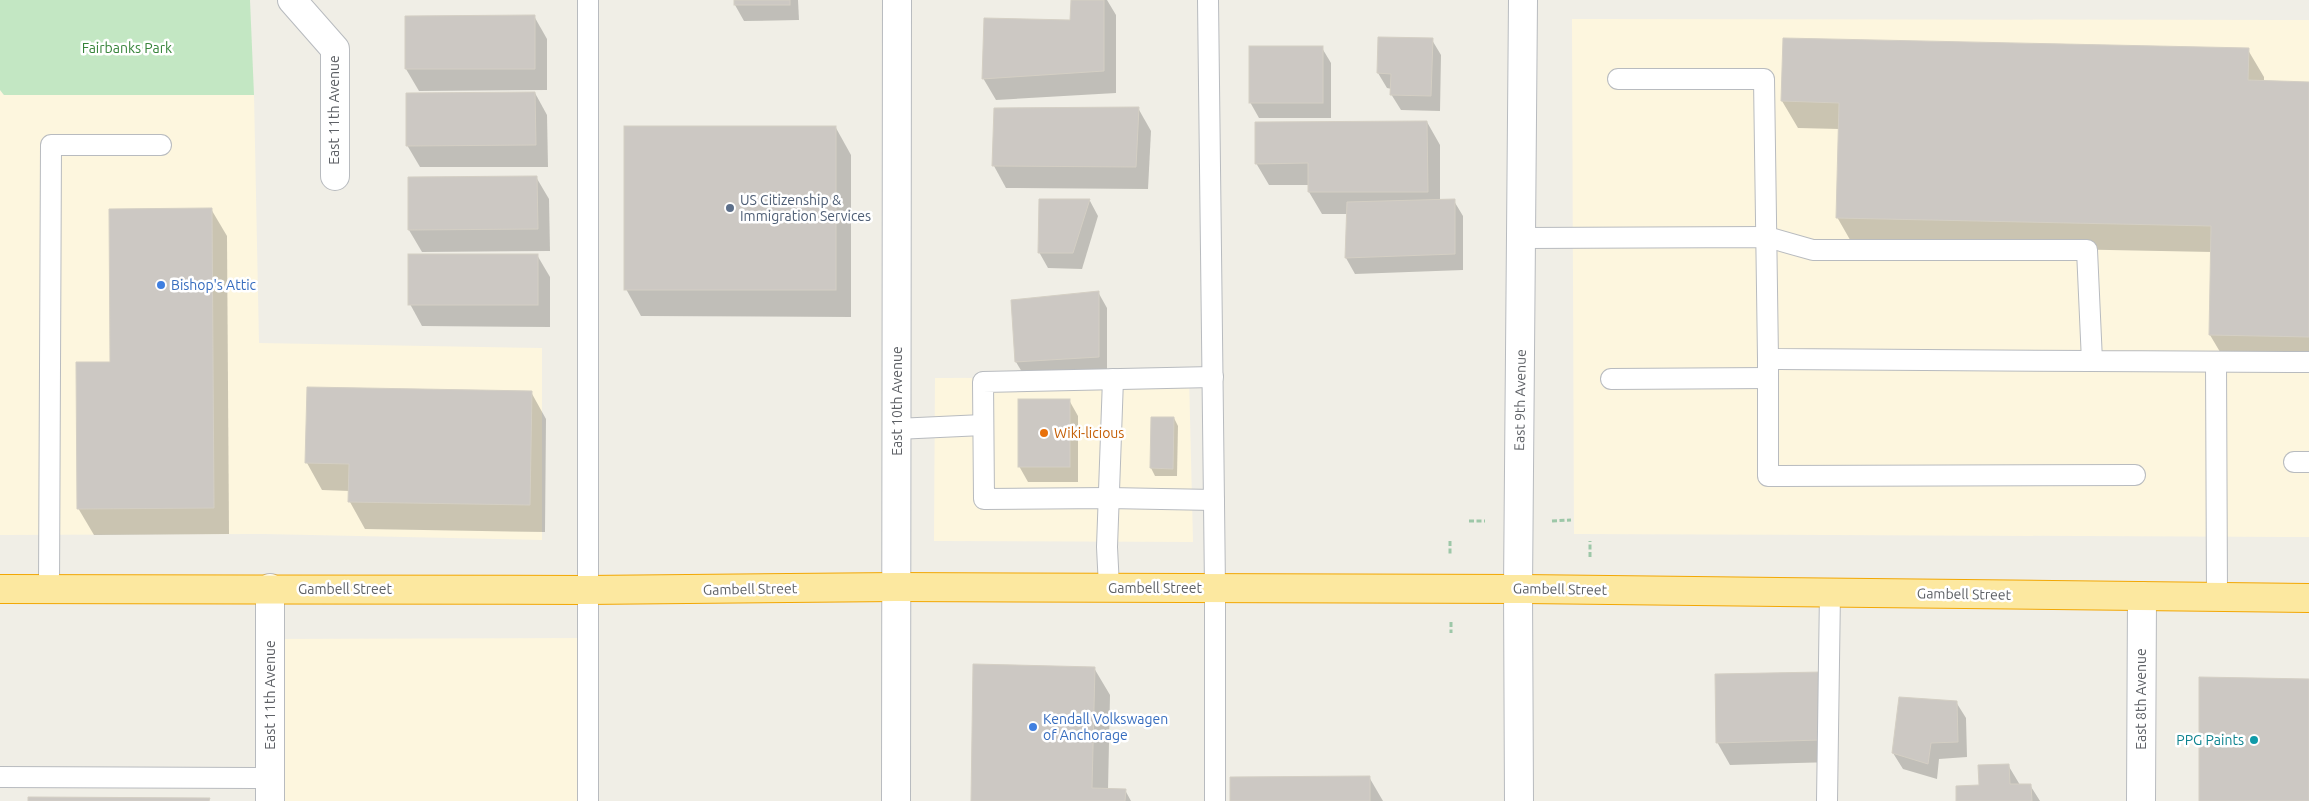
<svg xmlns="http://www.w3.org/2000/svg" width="2309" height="801" viewBox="0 0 2309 801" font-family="Ubuntu,sans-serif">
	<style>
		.commercial { fill: #fdf6de }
		.green { fill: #c3e7c3 }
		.shadow { fill: #0003 }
		.building { fill: #ccc8c3; stroke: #d4cfc4 }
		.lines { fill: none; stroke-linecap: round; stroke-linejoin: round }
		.service-casing { stroke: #b8bbbf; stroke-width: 22 }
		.minor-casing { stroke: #b8bbbf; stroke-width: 30 }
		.tertiary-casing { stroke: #b8bbbf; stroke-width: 30 }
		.trunk-casing { stroke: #f2a704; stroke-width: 30 }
		.path { stroke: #9dc7a8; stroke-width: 3; stroke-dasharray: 5 2.5; stroke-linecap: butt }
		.service { stroke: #fff; stroke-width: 20 }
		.minor { stroke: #fff; stroke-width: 28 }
		.tertiary { stroke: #fff; stroke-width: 28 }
		.trunk { stroke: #fce8a0; stroke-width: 28 }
		.service-dot { fill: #5c6f8a; stroke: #fff; stroke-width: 2 }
		.shop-dot { fill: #3f7fe0; stroke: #fff; stroke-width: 2 }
		.food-dot { fill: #e8710a; stroke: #fff; stroke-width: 2 }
		.culture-dot { fill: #0f9aa8; stroke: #fff; stroke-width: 2 }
		.labels { text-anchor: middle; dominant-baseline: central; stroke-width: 5; stroke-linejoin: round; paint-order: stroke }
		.park-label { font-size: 14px; fill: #37843a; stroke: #fff }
		.street-label { font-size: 14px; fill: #5e6166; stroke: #fff }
		.service-label { font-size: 14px; fill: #4e5e75; stroke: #fff; text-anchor: start }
		.shop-label { font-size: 14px; fill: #366cbe; stroke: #fff; text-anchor: start }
		.food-label { font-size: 14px; fill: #c56008; stroke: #fff; text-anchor: start }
		.culture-label { font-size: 14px; fill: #0d838f; stroke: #fff; text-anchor: end }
	</style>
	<rect width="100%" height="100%" fill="#f0eee6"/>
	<g class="commercial">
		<polygon points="1572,19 2309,20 2309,537 1574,534"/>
		<polygon points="0,90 4,95 254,95 259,343 542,348 542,540 264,534 0,535"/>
		<polygon points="1189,377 1193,542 934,541 935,378"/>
		<polygon points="587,638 588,801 270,801 270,639"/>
	</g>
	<polygon class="green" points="0,0 250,0 254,95 4,95 0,90"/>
	<g class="shadow">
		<polygon points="735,0 798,0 799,20 744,21 735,5"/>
		<polygon points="1072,0 1107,0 1116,15 1116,93 996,100 983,78 1071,21"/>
		<polygon points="534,16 547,39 547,90 419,91 406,69"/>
		<polygon points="1784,39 2248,50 2264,77 2264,82 2309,83 2309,364 2226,362 2210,335 2212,252 1853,245 1837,217 1839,129 1798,128 1782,101"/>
		<polygon points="1432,40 1441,55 1440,111 1401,110 1391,94 1392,89 1387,88 1378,73"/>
		<polygon points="1322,48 1331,63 1331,118 1259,118 1250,102"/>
		<polygon points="535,93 547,115 548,167 420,167 407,145"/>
		<polygon points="1138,108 1151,131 1148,189 1006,188 994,166"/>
		<polygon points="1427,122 1440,145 1440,201 1454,201 1463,216 1463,270 1355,274 1346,258 1348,214 1322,214 1309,192 1309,185 1269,185 1256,163"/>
		<polygon points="836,128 851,155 851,317 641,316 626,289"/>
		<polygon points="536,177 549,199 550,251 422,252 409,230"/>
		<polygon points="1040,201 1090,201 1098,216 1082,269 1048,268 1039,252"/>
		<polygon points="211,209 227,236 229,534 94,535 78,508 112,363"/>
		<polygon points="537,255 550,277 550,327 422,326 410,304"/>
		<polygon points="1098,292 1107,308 1107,373 1025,377 1016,362"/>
		<polygon points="308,389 531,392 546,419 545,532 365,529 350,502 350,491 322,490 307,463"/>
		<polygon points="1069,400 1078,416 1078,482 1028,482 1019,466"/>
		<polygon points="1174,418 1178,426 1177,476 1155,476 1151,468"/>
		<polygon points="1094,668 1110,695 1108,790 1125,790 1131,801 972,801"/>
		<polygon points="1821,673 1834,762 1730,765 1717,742"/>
		<polygon points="1956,702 1966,718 1967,757 1939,759 1937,779 1903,769 1893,753"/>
		<polygon points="2008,765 2020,785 2030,785 2040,801 1958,801"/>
		<polygon points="1369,777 1383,801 1231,801"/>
	</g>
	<g class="building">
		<rect x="734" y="0" width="56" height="5"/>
		<polygon points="1071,0 1104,0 1104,71 982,79 984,18 1070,20"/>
		<polygon points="535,15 535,69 405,69 405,16"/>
		<polygon points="1378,37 1433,38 1431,96 1390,95 1391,74 1377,73"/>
		<polygon points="1783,38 2249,48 2248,80 2309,82 2309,337 2209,335 2211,226 1836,218 1839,103 1781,101"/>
		<rect x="1249" y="46" width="74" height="57"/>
		<polygon points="535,92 536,145 406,146 406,93"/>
		<polygon points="1139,107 1136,167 992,166 994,108"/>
		<polygon points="1427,121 1428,192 1308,192 1308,163 1255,164 1255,122"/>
		<rect x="624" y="126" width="212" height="164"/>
		<polygon points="537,176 538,229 408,230 408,177"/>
		<polygon points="1039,199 1090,199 1073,253 1038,253"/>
		<polygon points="1455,199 1455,254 1345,258 1347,202"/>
		<polygon points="212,208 214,508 77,509 76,362 110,362 109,209"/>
		<rect x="408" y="254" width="130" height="51"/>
		<polygon points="1099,291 1099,357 1015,362 1011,300"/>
		<polygon points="307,387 532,391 530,505 348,502 349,464 305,463"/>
		<rect x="1018" y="399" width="52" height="68"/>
		<polygon points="1151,417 1174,417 1173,469 1150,468"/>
		<polygon points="973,664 1095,667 1092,788 1126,789 1125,801 971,801"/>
		<polygon points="1822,672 1821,740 1716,743 1715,674"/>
		<polygon points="2199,677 2309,679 2309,801 2199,801"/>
		<polygon points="1899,697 1957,701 1958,742 1931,743 1928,764 1892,753"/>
		<polygon points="2009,764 2010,784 2031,784 2032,801 1956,801 1956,786 1979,785 1978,765"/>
		<polygon points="1370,776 1370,801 1230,801 1230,777"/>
		<polygon points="28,797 210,798 209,801 28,801"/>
	</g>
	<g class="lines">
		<g class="service-casing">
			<g id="service">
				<polyline points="588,0 588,801"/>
				<polyline points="1208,0 1215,588 1215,801"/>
				<polyline points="1618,79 1764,79 1768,359 2092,361"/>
				<polyline points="1522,238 1767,237 1813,250 2087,250 2092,361 2309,362"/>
				<polyline points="1768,359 1768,476 2135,475"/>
				<polyline points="2216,362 2217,597"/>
				<polyline points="1213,377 983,382 984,499 1109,498 1214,500"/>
				<polyline points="1611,379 1768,378"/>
				<polyline points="896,429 983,425"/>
				<polyline points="2294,462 2309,462"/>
				<polyline points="1109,587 1107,547 1113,379"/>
				<polyline points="49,589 51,145 161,145"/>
				<polyline points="0,777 270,778"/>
				<polyline points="1827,801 1830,592"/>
			</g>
		</g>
		<g class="minor-casing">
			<g id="minor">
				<polyline points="292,0 335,49 335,176"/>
				<polyline points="270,588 270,801"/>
				<polyline points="896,801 897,0"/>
				<polyline points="2141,801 2142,596"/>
			</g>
		</g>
		<g class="tertiary-casing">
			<polyline id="tertiary" points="1519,801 1518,589 1523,0"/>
		</g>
		<g class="trunk-casing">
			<polyline id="trunk" points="0,589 586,590 896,587 1518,589 2309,598"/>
		</g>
		<g class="path">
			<polyline points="1469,521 1485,521"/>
			<polyline points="1552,521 1571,520"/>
			<polyline points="1450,541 1450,555"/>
			<polyline points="1590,557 1590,541"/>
			<polyline points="1451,622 1451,633"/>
		</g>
		<use href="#service" class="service"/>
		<use href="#minor" class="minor"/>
		<use href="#tertiary" class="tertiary"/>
		<use href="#trunk" class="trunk"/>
	</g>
	<circle class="service-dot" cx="730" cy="208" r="5"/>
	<g class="shop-dot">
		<circle cx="161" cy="285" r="5"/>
		<circle cx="1033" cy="727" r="5"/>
	</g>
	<circle class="food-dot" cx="1044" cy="433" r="5"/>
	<circle class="culture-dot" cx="2254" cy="740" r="5"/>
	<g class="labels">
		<g class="park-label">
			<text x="127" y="48">Fairbanks Park</text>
		</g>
		<g class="street-label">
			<text transform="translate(334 110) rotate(-90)">East 11th Avenue</text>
			<text transform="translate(1520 400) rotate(-89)">East 9th Avenue</text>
			<text transform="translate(897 401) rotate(-90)">East 10th Avenue</text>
			<text x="1155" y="588">Gambell Street</text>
			<text x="345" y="589">Gambell Street</text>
			<text transform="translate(750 589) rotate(-1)">Gambell Street</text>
			<text transform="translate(1560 589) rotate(1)">Gambell Street</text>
			<text transform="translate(1964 594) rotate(1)">Gambell Street</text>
			<text transform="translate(270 695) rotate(-90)">East 11th Avenue</text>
			<text transform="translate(2141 699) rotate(-90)">East 8th Avenue</text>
		</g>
		<g class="service-label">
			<text x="740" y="200">US Citizenship &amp;<tspan x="740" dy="16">Immigration Services</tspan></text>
		</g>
		<g class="shop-label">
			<text x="171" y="285">Bishop's Attic</text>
			<text x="1043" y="719">Kendall Volkswagen<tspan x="1043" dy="16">of Anchorage</tspan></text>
		</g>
		<g class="food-label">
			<text x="1054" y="433">Wiki-licious</text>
		</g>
		<g class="culture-label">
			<text x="2244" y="740">PPG Paints</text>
		</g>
	</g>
</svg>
